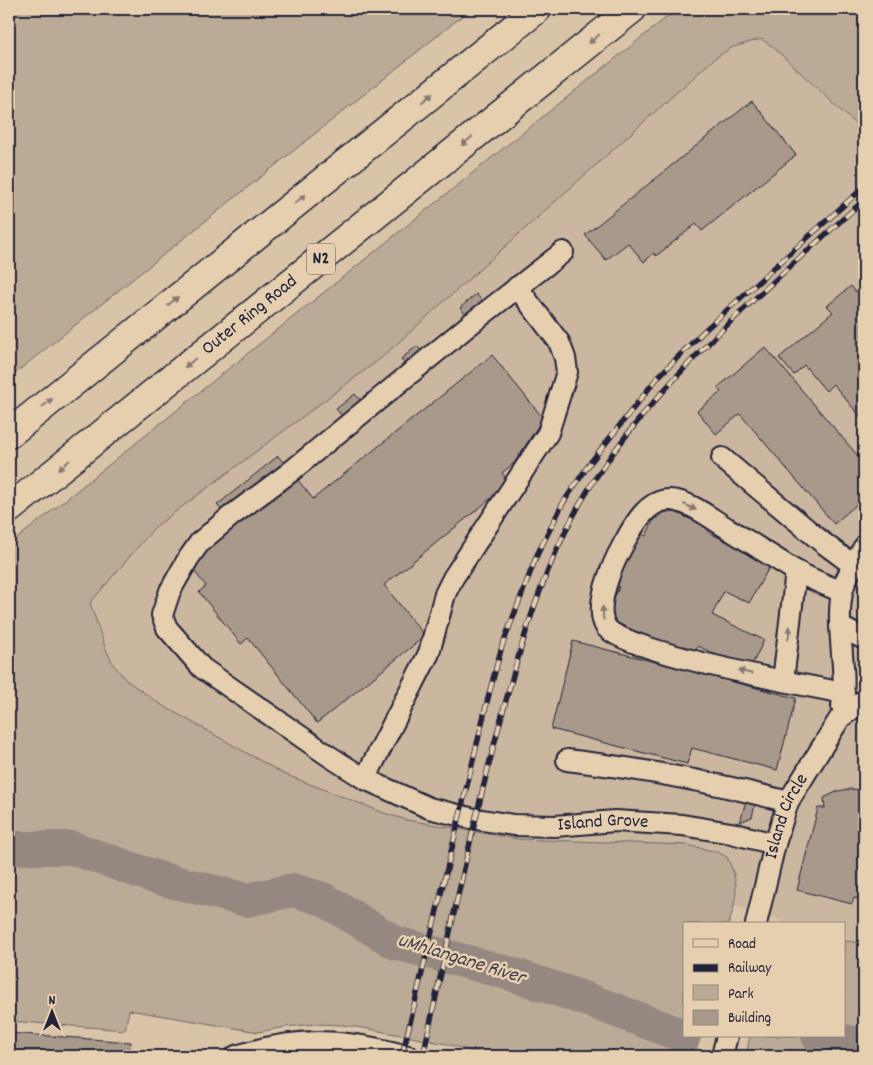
<svg xmlns="http://www.w3.org/2000/svg" width="873" height="1065" viewBox="0 0 873 1065" font-family="Dekko,sans-serif">
	<style>
		.built { fill: #cbb79f }
		.green { fill: #bbaa95; stroke: #6e6668 }
		.lines { fill: none; stroke-linecap: round; stroke-linejoin: round }
		.river { stroke: #958880; stroke-width: 34 }
		.building { fill: #a9998b; stroke: #22223b }
		.minor-casing { stroke: #22223b; stroke-width: 24 }
		.highway-casing { stroke: #22223b; stroke-width: 31 }
		.minor { stroke: #e5cfae; stroke-width: 20 }
		.highway { stroke: #e5cfae; stroke-width: 28 }
		.rail-casing { stroke: #22223b; stroke-width: 5.5 }
		.rail { stroke: #e5cfae; stroke-width: 4; stroke-dasharray: 11; stroke-linecap: butt }
		.oneway { fill: #847874 }
		.labels { text-anchor: middle; dominant-baseline: central; stroke-width: 5; stroke-linejoin: round; paint-order: stroke }
		.shield { fill: #e5cfae; stroke: #5c565e; stroke-width: 1 }
		.shield-label { font-size: 18px; font-weight: bold; fill: #22223b }
		.street-label { font-size: 19px; fill: #22223b; stroke: #e5cfae }
		.water-label { font-size: 20px; font-style: italic; fill: #444150; stroke: #e5cfae }
	</style>
	<rect width="100%" height="100%" fill="#d9c4a7"/>
	<filter id="ink" filterUnits="userSpaceOnUse"><feTurbulence type="fractalNoise" baseFrequency=".02" numOctaves="2"/><feDisplacementMap in="SourceGraphic" scale="10" xChannelSelector="R" yChannelSelector="G"/><feConvolveMatrix kernelMatrix="1 2 1 2 8 2 1 2 1" color-interpolation-filters="sRGB"/></filter>
	<g filter="url(#ink)">
		<polygon class="built" points="760,39 772,46 864,132 864,943 844,941 844,924 781,924 777,918 734,906 737,895 518,839 407,820 387,814 284,774 160,704 126,680 113,664 105,647 90,602 155,527 380,359 715,58 733,47"/>
		<g class="green">
			<polygon points="9,9 471,9 9,378"/>
			<path d="M677 9H864V132L772 46 761 39 733 47 715 58 380 359 155 527 90 603 105 647 113 664 126 680 160 704 284 774 387 814 407 820 518 839 687 845 717 852 727 857C740 885 737 895 729 924H684V1036H700L695 1056H489L447 1044 369 1029 342 1025 314 1024 286 1027 258 1032 129 1010 125 1030 9 1021V545Z"/>
			<polygon points="844,941 864,943 864,1056 746,1056 750,1036 844,1036"/>
		</g>
		<g class="lines">
			<g class="river">
				<polyline points="9,848 72,848 158,878 247,900 293,890 323,899 396,943 508,973 580,997 684,1036"/>
				<polyline points="818,1036 864,1045"/>
			</g>
		</g>
		<g class="building">
			<polygon points="752,101 796,155 702,231 696,224 656,256 654,253 644,262 628,243 606,260 585,235"/>
			<polygon points="851,286 856,292 864,286 864,421 833,384 826,391 804,365 794,375 779,358 833,312 827,306"/>
			<polygon points="476,294 485,304 469,318 460,308"/>
			<polygon points="417,346 426,357 409,370 401,359"/>
			<polygon points="765,347 864,463 864,498 834,524 740,414 716,434 697,411 721,392 717,388"/>
			<polygon points="492,355 543,418 515,462 502,473 510,483 384,585 425,636 317,723 248,638 241,644 199,592 206,586 187,562 294,475 313,499"/>
			<polygon points="355,394 360,400 342,416 336,409"/>
			<polygon points="278,456 287,467 227,516 217,505"/>
			<polygon points="665,512 675,512 709,528 708,532 771,564 749,603 724,591 712,615 764,640 749,671 698,646 693,655 647,635 645,640 607,619 608,613 619,587 609,582 635,531 646,536 653,521"/>
			<polygon points="573,641 796,698 777,770 692,748 687,764 551,729"/>
			<polygon points="850,789 864,790 864,881 863,881 858,899 854,898 852,904 797,890 818,808 825,808 824,798 838,791"/>
			<polygon points="746,801 755,804 752,817 740,822"/>
			<polygon points="9,1033 131,1042 129,1056 9,1056"/>
		</g>
		<g class="lines">
			<g class="minor-casing">
				<g id="minor">
					<path id="s1" d="M563 252 468 326 289 473 231 516 200 542 188 559 170 591 162 615 167 628 202 668 329 756 365 779 429 808 470 818 513 825 555 826 615 821 682 825 731 833 775 844"/>
					<polyline points="722,458 822,542 853,565"/>
					<path d="M842 592C826 585 810 579 794 570 772 556 749 542 727 528 710 518 690 501 670 500 647 499 632 528 623 545 613 563 593 607 606 627 621 651 807 686 844 693"/>
					<polyline points="841,627 864,639"/>
					<polyline points="783,681 796,571"/>
					<path d="M842 706C848 669 835 629 842 593 845 577 856 561 864 547"/>
					<path d="M567 760C642 769 715 782 788 802"/>
					<polyline points="365,779 429,653 445,594 453,578 548,433 567,372 565,358 559,342 517,287"/>
					<path id="s2" d="M756 924 775 844 788 802 840 718 864 700"/>
					<path d="M236 1056C300 1036 345 1039 408 1056"/>
					<polyline points="722,1056 727,1036"/>
				</g>
			</g>
			<g class="highway-casing">
				<g id="highway">
					<polyline points="9,434 537,9"/>
					<path id="s3" d="M9 509 632 9"/>
				</g>
			</g>
			<use href="#minor" class="minor"/>
			<use href="#highway" class="highway"/>
			<g class="rail-casing">
				<g id="rail">
					<polyline points="402,1056 489,694 502,646 537,555 563,503 590,463 658,377 706,329 864,187"/>
					<path d="M423 1056C447 947 469 838 498 730 522 639 548 546 603 467 675 364 772 283 864 200"/>
				</g>
			</g>
			<use href="#rail" class="rail"/>
		</g>
		<defs><path id="oneway-solid" d="M-6-.8H1V-3.2L6.5 0L1 3.2V.8H-6Z" transform="scale(1.25)"/></defs>
		<g class="oneway">
			<use href="#oneway-solid" transform="translate(594 39) rotate(141)"/>
			<use href="#oneway-solid" transform="translate(427 98) rotate(-39)"/>
			<use href="#oneway-solid" transform="translate(467 141) rotate(141)"/>
			<use href="#oneway-solid" transform="translate(300 199) rotate(-39)"/>
			<use href="#oneway-solid" transform="translate(173 301) rotate(-39)"/>
			<use href="#oneway-solid" transform="translate(190 363) rotate(141)"/>
			<use href="#oneway-solid" transform="translate(47 403) rotate(-39)"/>
			<use href="#oneway-solid" transform="translate(64 465) rotate(141)"/>
			<use href="#oneway-solid" transform="translate(690 507) rotate(25)"/>
			<use href="#oneway-solid" transform="translate(603 613) rotate(-94)"/>
			<use href="#oneway-solid" transform="translate(789 633) rotate(-83)"/>
			<use href="#oneway-solid" transform="translate(745 672) rotate(-167)"/>
		</g>
	</g>
	<g class="labels">
		<rect class="shield" x="307" y="243.5" width="28" height="31" rx="4"/>
		<g class="shield-label">
			<text x="321" y="259">N2</text>
		</g>
		<g class="street-label">
			<text stroke="none"><textPath href="#s3" startOffset="309">Outer Ring Road</textPath></text>
			<text stroke="none"><textPath href="#s2" startOffset="112">Island Circle</textPath></text>
			<text stroke="none"><textPath href="#s1" startOffset="1058">Island Grove</textPath></text>
		</g>
		<g class="water-label">
			<text transform="translate(461 960) rotate(17)">uMhlangane River</text>
		</g>
	</g>
	<rect width="873" height="1065" fill="none" stroke="#e5cfae" stroke-width="30"/>
	<rect x="15" y="15" width="843" height="1035" fill="none" stroke="#22223b" stroke-width="2" filter="url(#ink)"/>
	<rect x="683" y="922" width="162" height="115" fill="#e5cfae" stroke="#978a80"/>
	<rect x="693" y="939" width="25" height="8" fill="#e5cfae" stroke="#978a80"/>
	<text x="728" y="948" font-size="15" fill="#22223b">Road</text>
	<rect x="693" y="964" width="25" height="8" fill="#22223b" stroke="#978a80"/>
	<text x="728" y="972" font-size="15" fill="#22223b">Railway</text>
	<rect x="693" y="985" width="25" height="15" fill="#bbaa95" stroke="#978a80"/>
	<text x="728" y="998" font-size="15" fill="#22223b">Park</text>
	<rect x="693" y="1010" width="25" height="15" fill="#a9998b" stroke="#978a80"/>
	<text x="728" y="1022" font-size="15" fill="#22223b">Building</text>
	<g transform="translate(52 1012)" stroke="#e5cfae" stroke-width="4" paint-order="stroke">
	<path d="M0-4L9 19L0 12L-9 19Z" fill="#22223b"/>
	<text y="-8" font-size="14" font-weight="bold" text-anchor="middle" fill="#22223b">N</text>
	</g>
</svg>
